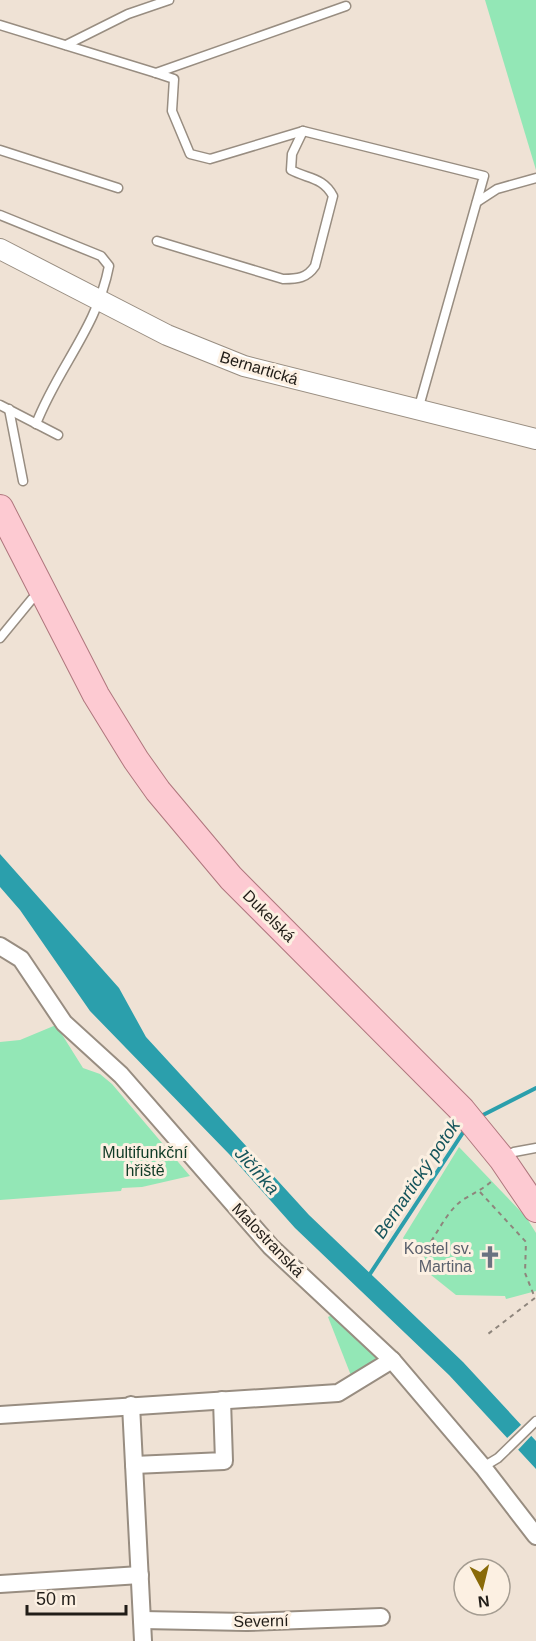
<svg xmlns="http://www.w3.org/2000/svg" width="536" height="1641" viewBox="0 0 536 1641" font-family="Helvetica,sans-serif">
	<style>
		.green { fill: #93e7b6 }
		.water { fill: #2b9fac }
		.pier { fill: #efe2d5 }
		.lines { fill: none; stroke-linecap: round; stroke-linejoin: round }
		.stream { stroke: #2b9fac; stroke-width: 4 }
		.service-casing { stroke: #988d81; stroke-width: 11 }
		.minor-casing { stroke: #988d81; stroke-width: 20 }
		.tertiary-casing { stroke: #988d81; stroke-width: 22 }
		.primary-casing { stroke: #af767d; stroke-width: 28 }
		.path { stroke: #8e857c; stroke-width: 2; stroke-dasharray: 4.5 4.5; stroke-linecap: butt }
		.service { stroke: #fff; stroke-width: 8 }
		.minor { stroke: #fff; stroke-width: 16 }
		.tertiary { stroke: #fff; stroke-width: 20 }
		.primary { stroke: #fdcad2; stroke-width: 26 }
		.labels { text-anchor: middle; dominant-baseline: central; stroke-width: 6; stroke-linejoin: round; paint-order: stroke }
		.street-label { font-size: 16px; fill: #211d18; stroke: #fcf0e2 }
		.park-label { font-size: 16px; fill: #103b26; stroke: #fcf0e2 }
		.worship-label { font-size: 16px; fill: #5b616d; stroke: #fcf0e2; text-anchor: end }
		.water-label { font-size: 18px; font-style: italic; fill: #15545b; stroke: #fcf0e2 }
	</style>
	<rect width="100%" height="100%" fill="#efe2d5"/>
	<g class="green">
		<polygon points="485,0 536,0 536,170"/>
		<polygon points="56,1025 83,1068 100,1074 112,1084 190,1176 142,1187 122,1188 121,1191 0,1200 0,1042 20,1040"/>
		<polygon points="459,1147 526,1217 536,1233 536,1291 506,1299 505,1296 456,1295 431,1275 419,1243 408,1247 403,1238"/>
		<polygon points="332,1315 376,1358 352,1378 328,1317"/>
	</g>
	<polygon class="water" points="0,854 119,988 146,1037 258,1159 309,1215 463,1362 536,1441 536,1469 449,1375 295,1228 229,1154 90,1011 20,910 0,887"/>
	<polygon class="pier" points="523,1423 533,1434 516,1452 505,1440"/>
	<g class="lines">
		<g class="stream">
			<polyline points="481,1116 536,1088"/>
			<polyline points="368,1277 466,1128"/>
		</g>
		<g class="service-casing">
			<g id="service">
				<polyline points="0,25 156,73 346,6"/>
				<polyline points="66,45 128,14 169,0"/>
				<polyline points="156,73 174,79 172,111 190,154 210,159 303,131 484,176 418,410"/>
				<polyline points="0,150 118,188"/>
				<polyline points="477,202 497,189 536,178"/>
				<path d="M0 215 101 256 109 266C97 328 58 367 36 424"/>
				<path d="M157 241 283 279C298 279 307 278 315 266L333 196C323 177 308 179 291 170L292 154 303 131"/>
				<polyline points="0,405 58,435"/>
				<polyline points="9,409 23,481"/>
				<polyline points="0,638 32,599 40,595"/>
				<polyline points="505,1157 514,1152 536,1148"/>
				<polyline points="483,1467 498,1458 536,1421"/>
			</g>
		</g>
		<g class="minor-casing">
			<g id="minor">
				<polyline points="0,946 21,959 64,1023 121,1075 271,1247 392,1360 483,1467 536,1536"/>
				<polyline points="131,1405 143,1641"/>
				<polyline points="0,1415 338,1393 392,1360"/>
				<polyline points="134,1465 224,1461 222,1400"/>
				<polyline points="0,1584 140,1575"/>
				<polyline points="142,1620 247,1622 381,1617"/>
			</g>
		</g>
		<g class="tertiary-casing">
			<polyline id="tertiary" points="0,249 167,335 244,366 536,439"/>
		</g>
		<g class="primary-casing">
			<polyline id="primary" points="0,508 96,695 136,760 158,791 231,878 462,1110 502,1159 536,1209"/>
		</g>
		<g class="path">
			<polyline points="480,1192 526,1242 525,1273 535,1298 488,1334"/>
			<path d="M427 1264 431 1258 426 1249C437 1234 448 1209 464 1199 474 1193 483 1189 492 1181"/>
		</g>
		<use href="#service" class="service"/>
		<use href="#minor" class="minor"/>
		<use href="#tertiary" class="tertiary"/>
		<use href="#primary" class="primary"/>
	</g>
	<defs>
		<g id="church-bare" transform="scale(1.8)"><path d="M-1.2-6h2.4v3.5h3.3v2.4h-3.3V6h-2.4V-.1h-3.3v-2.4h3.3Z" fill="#6b7280" stroke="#fcf0e2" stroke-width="2.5" paint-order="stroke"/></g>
	</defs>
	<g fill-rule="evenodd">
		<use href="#church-bare" x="490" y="1257"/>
	</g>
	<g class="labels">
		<g class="street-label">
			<text transform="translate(259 368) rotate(17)">Bernartická</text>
			<text transform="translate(269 916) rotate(45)">Dukelská</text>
			<text transform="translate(268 1240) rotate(46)">Malostranská</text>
			<text transform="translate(261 1621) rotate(-1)">Severní</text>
		</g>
		<g class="park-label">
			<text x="145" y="1152">Multifunkční<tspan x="145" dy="18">hřiště</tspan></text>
		</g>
		<g class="worship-label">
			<text x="472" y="1248">Kostel sv.<tspan x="472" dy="18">Martina</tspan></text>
		</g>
		<g class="water-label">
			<text transform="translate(257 1171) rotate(48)">Jičínka</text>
			<text transform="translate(417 1179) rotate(-56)">Bernartický potok</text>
		</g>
	</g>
	<g transform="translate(482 1587) rotate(173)"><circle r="28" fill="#fcf0e2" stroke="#a49c91" stroke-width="1.5"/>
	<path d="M0-4.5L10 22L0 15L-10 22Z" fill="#896a08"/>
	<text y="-9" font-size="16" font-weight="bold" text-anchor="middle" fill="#211d18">N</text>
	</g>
	<path d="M27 1605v9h99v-9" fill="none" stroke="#211d18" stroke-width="3"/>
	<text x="36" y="1605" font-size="18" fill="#211d18" stroke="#fcf0e2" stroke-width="4.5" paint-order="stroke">50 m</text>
</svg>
